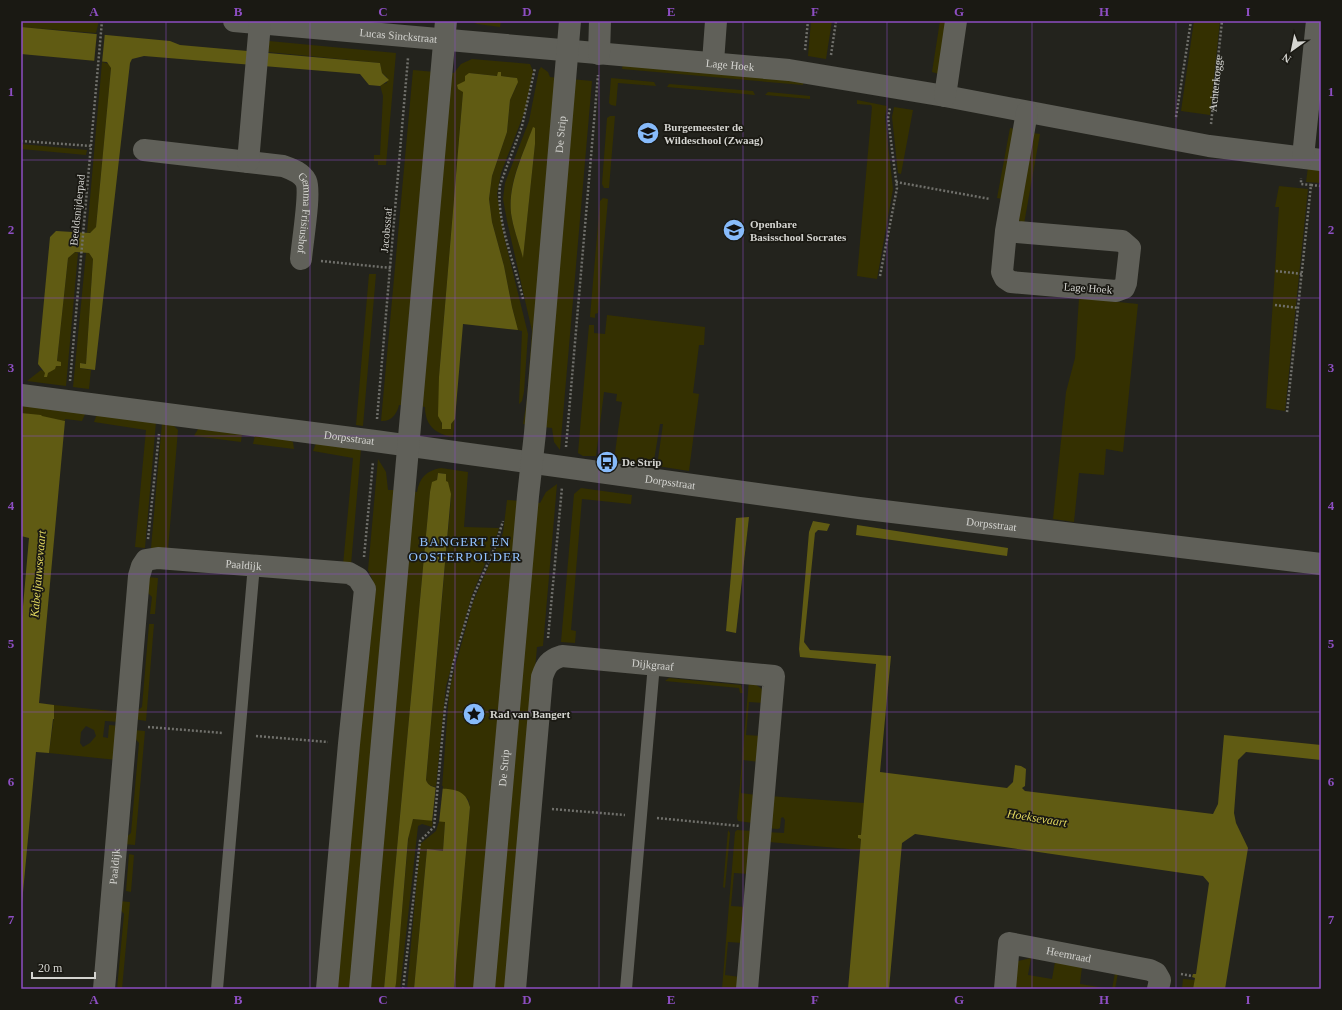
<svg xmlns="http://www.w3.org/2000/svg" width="1342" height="1010" viewBox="0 0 1342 1010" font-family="Georgia,serif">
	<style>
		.green { fill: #343001; fill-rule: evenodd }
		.water { fill: #605b13 }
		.pier { fill: #23231d }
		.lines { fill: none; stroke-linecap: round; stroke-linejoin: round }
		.path { stroke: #70706b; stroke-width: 2.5; stroke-dasharray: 2 2; stroke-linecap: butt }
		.service { stroke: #606059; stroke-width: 12 }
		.minor { stroke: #606059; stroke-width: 22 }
		.tertiary { stroke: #606059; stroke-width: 22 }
		.grid { fill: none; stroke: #8d4ec2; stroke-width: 1; stroke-opacity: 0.55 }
		.labels { text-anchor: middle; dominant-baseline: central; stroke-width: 3.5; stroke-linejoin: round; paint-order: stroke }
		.street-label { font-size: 11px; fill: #d4d4d0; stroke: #1a1913 }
		.poi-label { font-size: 11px; font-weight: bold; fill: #d4d4d0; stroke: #1a1913; text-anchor: start }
		.water-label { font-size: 12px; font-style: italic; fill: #dfd55d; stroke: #1a1913 }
		.quarter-label { font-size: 13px; letter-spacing: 1px; fill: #93c3ff; stroke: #1a1913 }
		.neatline { fill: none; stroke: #8d4ec2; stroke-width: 1.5 }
		.grid-label { font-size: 13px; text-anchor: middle; font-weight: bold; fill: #8d4ec2 }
	</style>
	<rect width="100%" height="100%" fill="#23231d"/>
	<g class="green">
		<polygon points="21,21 99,21 96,33 21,27"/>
		<polygon points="471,21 501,21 500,27 477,24"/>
		<polygon points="811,21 832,21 826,59 808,56"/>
		<polygon points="940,21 947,21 939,74 932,72"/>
		<polygon points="1194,21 1220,21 1210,115 1181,111"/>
		<polygon points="269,41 396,53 386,165 378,165 378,161 374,161 374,155 380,155 383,96 380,85 387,83 387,77 382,73 380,63 268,52"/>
		<path d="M472 59 530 64 533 71 525 111 501 173 497 194 504 236 528 334 524 392 522 401 519 404 522 331 518 330 512 307 504 266 492 222 489 199 492 176 507 132 510 100 517 85V78L500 76 501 73 497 76 469 73 463 92 439 377 442 428 450 429 451 424 455 419 453 437C436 434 425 426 425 407L417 406 447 73H454L461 64Z"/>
		<polygon points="102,62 109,64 111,68 96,227 93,232 87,233"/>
		<polygon points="623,62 804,80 803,85 622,69"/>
		<path d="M541 67 548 72 550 77 558 78 528 425 523 424 527 399 532 331 507 221 503 199 505 183 529 121 539 70ZM534 128H535V144L523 257C519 243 513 228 511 213 508 185 522 153 534 128Z"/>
		<path d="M413 70 435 72 406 405H399C397 414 391 422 381 421Z"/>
		<polygon points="611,78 654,82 656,86 618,83 616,106 611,105 609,103"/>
		<polygon points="571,79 592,81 560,450 554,442 552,428 544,427"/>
		<polygon points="669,84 753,91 755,95 667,87"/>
		<polygon points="768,92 810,96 810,99 765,95"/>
		<polygon points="857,100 887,106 885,117 893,189 877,279 857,276 872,107 871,105 857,104"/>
		<polygon points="894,107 913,110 901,174 898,173 892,117"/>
		<polygon points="610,116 615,116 609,188 604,188 602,184 607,118"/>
		<polygon points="1010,128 1016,129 1003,199 997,198"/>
		<polygon points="1033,133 1040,134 1024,224 1018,220"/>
		<polygon points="21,144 87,150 86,155 21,149"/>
		<polygon points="1308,167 1321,168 1321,183 1306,182"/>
		<polygon points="1279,186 1308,189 1285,411 1266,408 1279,207 1275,207"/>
		<polygon points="603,198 608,199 598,313 595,314 595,318 590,317 600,201"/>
		<polygon points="75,252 78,253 66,386 27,381 41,370 48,373 56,366 61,366 57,361 68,258"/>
		<polygon points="86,253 89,253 93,259 86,364 81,363 80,368 91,370 89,389 73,387"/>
		<polygon points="369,274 376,274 363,426 356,425"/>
		<polygon points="1079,298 1138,304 1123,452 1106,449 1104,475 1079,473 1074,522 1053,519 1066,392 1075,358"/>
		<polygon points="607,315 705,327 704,345 699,345 693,393 699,394 689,471 657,466 663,424 660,424 653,466 614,460 622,402 616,401 617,394 604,392 596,456 583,456 578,453 589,325 594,325 594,333 605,334"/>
		<polygon points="21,402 86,412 82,421 65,419 65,421 21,413"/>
		<polygon points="97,414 156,422 145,548 135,547 146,430 94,422"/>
		<polygon points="162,423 172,424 178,430 168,550 151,548"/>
		<polygon points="198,429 242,434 241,442 194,436"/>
		<polygon points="255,435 291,441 293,442 294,449 253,444"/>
		<polygon points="316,443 361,449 351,565 343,565 353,458 313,451"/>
		<polygon points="378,459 386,472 388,490 396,490 355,989 337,989 373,581 368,570"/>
		<path d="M441 468 468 472 464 527 499 528 498 532 472 595 446 686 436 787C432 786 427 785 426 780L451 498 446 481V474L438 473 437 480 430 492 384 989H366L410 491 417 492C419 478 427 470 441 468Z"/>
		<polygon points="557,484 543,646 537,647 507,989 489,989 533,502 540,503 546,492"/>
		<polygon points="581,488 632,495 631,504 582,499 571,630 576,631 575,643 561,642 574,494"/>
		<polygon points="507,500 521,501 478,989 454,989 470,807 468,799 442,788 449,694 452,678 473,602 503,533"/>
		<polygon points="148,577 158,578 155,614 150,614 152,597 145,590"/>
		<polygon points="149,624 154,624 146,721 134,719 134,714 142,707"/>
		<polygon points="669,678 741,685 743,693 740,693 739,688 665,681"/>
		<polygon points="749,680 762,689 764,703 749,702 746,735 761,736 759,762 743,760 741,793 756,795 753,823 738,821 737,818"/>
		<path d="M54 705 121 712 120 722 105 721 103 737 108 738 109 725 120 726 117 760 49 753 54 716 53 715ZM86 726 94 730 96 736 90 743 83 747 80 743 81 732Z"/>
		<polygon points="133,730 145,731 135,845 123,844 123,840 131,833 139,743 132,735"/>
		<polygon points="769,796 864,803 861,835 858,838 861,839 860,850 769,842 766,832 784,833 785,820 783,817 781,818 780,828 778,829 766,828"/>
		<polygon points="413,819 433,820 432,827 422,824 418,826 400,989 395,989 409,831"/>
		<polygon points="439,821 445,821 443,851 427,849 414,989 407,989 420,844 436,831"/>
		<polygon points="728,830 730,833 725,888 723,887"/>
		<polygon points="737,830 753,831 749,874 734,873 731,906 746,907 743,943 728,942 725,975 740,977 739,989 722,989 735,832"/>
		<polygon points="129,854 134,855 131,892 126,891"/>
		<polygon points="118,901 130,902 122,989 117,989 124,914 117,906"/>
		<polygon points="1031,958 1028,975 1052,979 1055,962 1082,967 1080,984 1112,989 1115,973 1118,973 1115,989 1013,989 1018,961"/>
		<polygon points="1183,979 1195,980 1193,989 1182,989"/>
	</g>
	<g class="water">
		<polygon points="21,27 170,41 180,45 380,63 382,73 389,80 380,86 369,85 360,74 144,56 132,59 130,63 95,370 80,368 80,363 86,364 93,259 89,253 75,252 68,258 57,361 61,362 61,366 56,366 55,369 48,373 47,377 44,377 45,373 38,364 50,237 56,231 90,233 96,227 111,68 107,62 21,54"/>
		<polygon points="498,72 501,72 501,76 517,78 518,82 510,100 507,132 492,176 489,199 492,222 504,266 512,307 518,330 463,324 455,419 451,424 451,429 442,429 442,423 438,416 439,377 463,92 458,89 457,85 465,81 465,76 469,73 497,76"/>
		<path d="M533 127 535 128V144L523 258C519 243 513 228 511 213 508 184 523 154 533 127Z"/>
		<polygon points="21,413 41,415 42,416 65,421 39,703 54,705 54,719 53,719 49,753 36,752 21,914 21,629 29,538 21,536"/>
		<path d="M438 473 446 474V481L448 482 451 494 426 780C432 797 464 778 470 807L454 989H414L427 849 443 851 445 822 413 819 408 839 396 983 395 989H384L430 492 432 482 437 480Z"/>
		<polygon points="749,517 736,633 726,631 736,518"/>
		<polygon points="813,521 830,524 827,531 818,530 815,533 804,642 810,650 891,656 880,772 1007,788 1013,782 1015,765 1021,766 1026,769 1025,786 1022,788 1025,791 1213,814 1218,804 1224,735 1321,745 1321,760 1246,752 1238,760 1234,813 1236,823 1248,848 1225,989 1193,989 1195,978 1192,977 1193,974 1196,974 1209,883 1203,876 915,834 902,843 889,989 848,989 861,839 858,838 858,835 861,835 876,664 800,657 799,649 809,532"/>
		<polygon points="857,525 1008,548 1007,556 856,535"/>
	</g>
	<g class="pier">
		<polygon points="97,32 105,32 102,63 94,63"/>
		<polygon points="436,785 443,786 439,823 432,822"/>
	</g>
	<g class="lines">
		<g class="path">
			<polyline points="805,50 808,21"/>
			<polyline points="831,55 836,21"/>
			<polyline points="1176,117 1191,21"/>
			<path id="s1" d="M1211 124 1222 21"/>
			<polyline points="21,141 92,146"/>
			<polyline points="896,182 990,199"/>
			<polyline points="1311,185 1321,186"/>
			<polyline points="321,261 391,268"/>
			<polyline points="1276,271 1302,274"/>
			<polyline points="880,276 897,188 888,118 890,108"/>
			<path d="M523 299C515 263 496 223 500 185L522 126 535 68"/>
			<polyline points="1275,305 1298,308"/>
			<polyline points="70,381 102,21"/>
			<polyline points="1287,412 1311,185 1301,184 1301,178"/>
			<polyline points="377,419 408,58"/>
			<polyline points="566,447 598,75"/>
			<polyline points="148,539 159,434"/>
			<polyline points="364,557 373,462"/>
			<polyline points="548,638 562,487"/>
			<polyline points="148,727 223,733"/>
			<polyline points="256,736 328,742"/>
			<polyline points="552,809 625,815"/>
			<polyline points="657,818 740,826"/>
			<polyline points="1181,974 1192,976"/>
			<polyline points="403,989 420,841 434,827 445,708 453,664 473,597 495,547 503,521"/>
		</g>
		<g class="service">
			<polyline points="217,989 254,565"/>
			<polyline points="626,989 654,664"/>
		</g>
		<g class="minor">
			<path id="s2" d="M234 21 789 70 945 96 1209 146 1321 160"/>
			<polyline points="599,54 600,21"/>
			<polyline points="713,62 716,21"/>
			<polyline points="945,96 956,21"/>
			<path id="s3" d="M144 150 283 166C291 169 301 172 306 181 311 192 302 244 301 259"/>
			<polyline points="1303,157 1317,21"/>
			<polyline points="248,162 260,23"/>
			<polyline points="1006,231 1122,241 1130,248 1126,283 1124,288 1116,291 1011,282 1005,278 1002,272 1006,231 1027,112"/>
			<path id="s4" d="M104 989 139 576 142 566 146 560 158 558 349 573 358 578 365 589 349 744 327 989"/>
			<path id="s5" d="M515 989 542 677C546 665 549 660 562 656L774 676 747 989"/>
			<path id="s6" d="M1005 989 1009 943 1150 970 1156 973 1160 980 1158 989"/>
		</g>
		<g class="tertiary">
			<path id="s7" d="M21 395 375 441 859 508 1321 564"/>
			<polyline points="360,989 446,21"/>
			<path id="s8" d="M484 989 528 496 535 433 570 21"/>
		</g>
	</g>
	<path class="grid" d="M166 21V989M310 21V989M455 21V989M599 21V989M743 21V989M887 21V989M1032 21V989M1176 21V989M21 160H1321M21 298H1321M21 436H1321M21 574H1321M21 712H1321M21 850H1321"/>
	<defs>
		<g id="school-disc" transform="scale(1.15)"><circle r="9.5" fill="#87bbfb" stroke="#1a1913"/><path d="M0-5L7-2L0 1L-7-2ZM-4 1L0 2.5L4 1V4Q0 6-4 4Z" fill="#111"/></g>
		<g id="bus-disc" transform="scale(1.15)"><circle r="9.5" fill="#87bbfb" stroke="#1a1913"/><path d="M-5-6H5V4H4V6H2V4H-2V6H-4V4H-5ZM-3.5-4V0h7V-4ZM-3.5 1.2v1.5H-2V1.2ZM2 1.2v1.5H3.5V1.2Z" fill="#111"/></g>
		<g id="sight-disc" transform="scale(1.15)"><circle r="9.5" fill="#87bbfb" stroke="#1a1913"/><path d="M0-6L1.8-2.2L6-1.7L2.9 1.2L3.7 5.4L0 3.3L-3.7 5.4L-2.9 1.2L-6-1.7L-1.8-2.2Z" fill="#111"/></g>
	</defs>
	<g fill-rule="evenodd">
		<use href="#school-disc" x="648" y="133"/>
		<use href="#school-disc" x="734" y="230"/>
		<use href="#bus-disc" x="607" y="462"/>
		<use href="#sight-disc" x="474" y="714"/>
	</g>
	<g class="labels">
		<g class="street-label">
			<text stroke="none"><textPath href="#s2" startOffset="165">Lucas Sinckstraat</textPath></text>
			<text stroke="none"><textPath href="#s2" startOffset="498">Lage Hoek</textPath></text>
			<text stroke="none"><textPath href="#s1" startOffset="41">Achterkogge</textPath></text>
			<text stroke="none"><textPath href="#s8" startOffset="858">De Strip</textPath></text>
			<text transform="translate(77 210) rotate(-84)">Beeldsnijderpad</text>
			<text stroke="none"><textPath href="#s3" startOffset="200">Gemma Frisiushof</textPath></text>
			<text transform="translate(386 230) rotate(-85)">Jacobsstaf</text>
			<text transform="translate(1088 288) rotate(4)">Lage Hoek</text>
			<text stroke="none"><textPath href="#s7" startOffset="331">Dorpsstraat</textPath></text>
			<text stroke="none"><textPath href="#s7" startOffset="655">Dorpsstraat</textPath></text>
			<text stroke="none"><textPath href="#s7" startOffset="979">Dorpsstraat</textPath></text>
			<text stroke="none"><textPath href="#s4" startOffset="530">Paaldijk</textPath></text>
			<text stroke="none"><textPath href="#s5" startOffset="435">Dijkgraaf</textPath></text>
			<text stroke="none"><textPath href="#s8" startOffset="222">De Strip</textPath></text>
			<text stroke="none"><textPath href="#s4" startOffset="123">Paaldijk</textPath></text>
			<text stroke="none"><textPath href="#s6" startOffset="107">Heemraad</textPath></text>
		</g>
		<g class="poi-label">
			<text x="664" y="127">Burgemeester de<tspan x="664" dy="13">Wildeschool (Zwaag)</tspan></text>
			<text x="750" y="224">Openbare<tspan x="750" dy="13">Basisschool Socrates</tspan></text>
			<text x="622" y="462">De Strip</text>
			<text x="490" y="714">Rad van Bangert</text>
		</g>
		<g class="water-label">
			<text transform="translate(38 574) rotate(-85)">Kabeljauwsevaart</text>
			<text transform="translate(1037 818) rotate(9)">Hoeksevaart</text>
		</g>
		<g class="quarter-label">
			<text x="465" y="541">BANGERT EN<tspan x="465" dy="15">OOSTERPOLDER</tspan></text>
		</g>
	</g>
	<rect width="1342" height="1010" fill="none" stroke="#1a1913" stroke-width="44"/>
	<g transform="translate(1292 50) rotate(213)" stroke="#1a1913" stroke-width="3" paint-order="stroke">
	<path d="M0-3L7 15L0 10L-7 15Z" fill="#d4d4d0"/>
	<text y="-6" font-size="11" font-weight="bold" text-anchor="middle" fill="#d4d4d0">N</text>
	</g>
	<path d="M32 972v6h63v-6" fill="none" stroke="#d4d4d0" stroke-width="2"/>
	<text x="38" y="972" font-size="12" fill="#d4d4d0" stroke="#1a1913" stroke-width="3" paint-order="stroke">20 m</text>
	<rect x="22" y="22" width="1298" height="966" class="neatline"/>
	<g class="grid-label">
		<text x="94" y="16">A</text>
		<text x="238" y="16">B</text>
		<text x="383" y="16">C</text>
		<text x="527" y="16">D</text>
		<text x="671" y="16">E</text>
		<text x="815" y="16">F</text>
		<text x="959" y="16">G</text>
		<text x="1104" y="16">H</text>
		<text x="1248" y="16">I</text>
		<text x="11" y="96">1</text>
		<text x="1331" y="96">1</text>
		<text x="11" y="234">2</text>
		<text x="1331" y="234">2</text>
		<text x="11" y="372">3</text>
		<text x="1331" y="372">3</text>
		<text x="11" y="510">4</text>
		<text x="1331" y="510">4</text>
		<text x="11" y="648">5</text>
		<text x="1331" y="648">5</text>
		<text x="11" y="786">6</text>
		<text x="1331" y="786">6</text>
		<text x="11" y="924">7</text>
		<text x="1331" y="924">7</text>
		<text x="94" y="1004">A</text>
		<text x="238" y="1004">B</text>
		<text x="383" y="1004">C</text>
		<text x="527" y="1004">D</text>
		<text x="671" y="1004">E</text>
		<text x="815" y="1004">F</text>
		<text x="959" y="1004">G</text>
		<text x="1104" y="1004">H</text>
		<text x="1248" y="1004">I</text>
	</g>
</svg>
